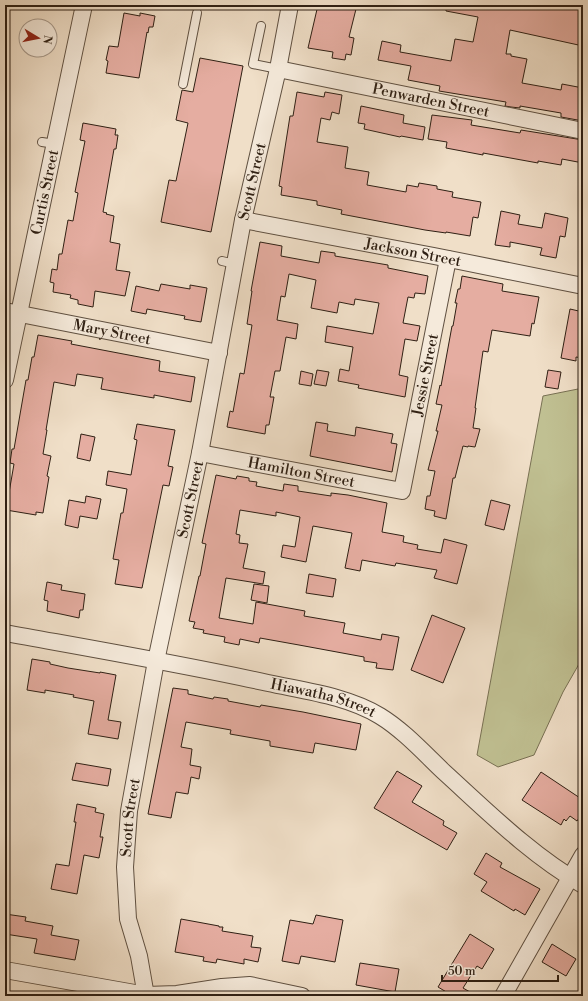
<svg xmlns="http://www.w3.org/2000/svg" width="588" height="1001" viewBox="0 0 588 1001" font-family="'Libre Bodoni',serif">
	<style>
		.green { fill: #c0c092; stroke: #787053 }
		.building { fill: #e5ada1; stroke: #2f2014 }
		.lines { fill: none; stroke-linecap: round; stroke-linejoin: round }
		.service-casing { stroke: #5f5041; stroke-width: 10 }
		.minor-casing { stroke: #5f5041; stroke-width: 18 }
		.service { stroke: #f5eadb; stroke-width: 8 }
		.minor { stroke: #f5eadb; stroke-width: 16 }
		.labels { text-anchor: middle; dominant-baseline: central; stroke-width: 3; stroke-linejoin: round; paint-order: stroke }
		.street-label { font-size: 15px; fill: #2f2014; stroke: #f5eadb }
	</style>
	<rect width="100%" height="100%" fill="#f0dfc8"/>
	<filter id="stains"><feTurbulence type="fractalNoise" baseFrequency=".005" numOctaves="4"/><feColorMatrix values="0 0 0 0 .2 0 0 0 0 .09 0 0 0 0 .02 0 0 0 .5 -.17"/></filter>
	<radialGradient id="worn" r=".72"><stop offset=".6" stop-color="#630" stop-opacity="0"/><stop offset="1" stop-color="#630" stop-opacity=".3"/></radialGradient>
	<polygon class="green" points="583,388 583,657 563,692 534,755 498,767 477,755 543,396"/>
	<g class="building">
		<polygon points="318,5 357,5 349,37 354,38 351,55 346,54 345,60 332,58 333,52 308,48"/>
		<polygon points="446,5 562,5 583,9 583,46 510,30 506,54 511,54 511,56 527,59 522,83 561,90 562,84 583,88 583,121 561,117 561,113 520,106 520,108 511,107 505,106 506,102 439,91 440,86 408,80 411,66 378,60 382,41 401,45 400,52 451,61 455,39 473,42 478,17 446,11"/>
		<polygon points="124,13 140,16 140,13 155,16 153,27 149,27 148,33 147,32 139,78 106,73 108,61 106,60 109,46 118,47"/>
		<polygon points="200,58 243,66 211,232 161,222 169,180 176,181 188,123 176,120 182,90 193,92"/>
		<polygon points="297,92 324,97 325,92 342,95 339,114 332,112 330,120 321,118 317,142 348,147 345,168 369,172 367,185 406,192 407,185 418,187 419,183 437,186 437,189 453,192 452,197 481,202 478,218 473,217 470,236 446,232 446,233 425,230 341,214 342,210 317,205 317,201 281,195 282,187 279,186 290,116 293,116"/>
		<polygon points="361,106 404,115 403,123 425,127 423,140 401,136 400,137 364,129 365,124 358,123"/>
		<polygon points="432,115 472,120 471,125 520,133 521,130 583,140 583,163 562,159 561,165 538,161 538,163 483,153 483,155 446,148 447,142 428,139"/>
		<polygon points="83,123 116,129 115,135 118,135 116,149 114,149 103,212 107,213 106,214 114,216 110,242 120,244 116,270 130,272 125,296 95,291 93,307 78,304 78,300 70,298 71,295 53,292 54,283 50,282 52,269 57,270 59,254 62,254 68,220 73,221 78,193 75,192 85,141 80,140"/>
		<polygon points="501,211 520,215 518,224 542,228 545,213 568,218 565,237 560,236 556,258 540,255 542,248 510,242 510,247 495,245"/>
		<polygon points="260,242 282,246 281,256 319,263 321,251 335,253 335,256 388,265 388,268 428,276 425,294 415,293 414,298 408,297 403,323 420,326 417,341 405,339 399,375 408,377 405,397 358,388 359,385 338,381 340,369 349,371 353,347 325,342 327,326 373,334 379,303 355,299 354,305 339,302 337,313 311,308 316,280 289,274 285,297 281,296 277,320 298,324 296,339 286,337 280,371 275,371 270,397 274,397 269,425 266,425 265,434 227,427 230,411 233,412 240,373 244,374 252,325 247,324 252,291 251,291"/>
		<polygon points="462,276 503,284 502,291 539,297 534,324 532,323 530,336 492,330 488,352 483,351 475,408 476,408 473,428 480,429 475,447 468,446 468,447 463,446 455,478 453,478 446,519 434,516 435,511 425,509 427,496 430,496 435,471 428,470 438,431 436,431 442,405 436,404 440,385 441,386 452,326 453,326 457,303 455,303 458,289 460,289"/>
		<polygon points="161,284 190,289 190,285 207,288 201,322 184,319 185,316 147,309 146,314 131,311 136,286 159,291"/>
		<polygon points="570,309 583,312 583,351 582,358 576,357 576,361 561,358"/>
		<polygon points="38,335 72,341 71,344 160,361 159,371 195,377 191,402 154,395 154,398 101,389 103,378 77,374 75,386 54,382 46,430 47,430 43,454 51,456 47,476 49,477 43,513 36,512 36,515 6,510 14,464 10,463 12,449 14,449 26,380 28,380 32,357 34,357"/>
		<polygon points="317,370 329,372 326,386 314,384"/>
		<polygon points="548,370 561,372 558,389 545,387"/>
		<polygon points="301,371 313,374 311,386 299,384"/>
		<polygon points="316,422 328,424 327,431 355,436 356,427 393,434 391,443 397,444 392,472 310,456"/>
		<polygon points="137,424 175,430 168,466 173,467 169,486 163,485 142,588 115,584 119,560 113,559 121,513 123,513 127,489 106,485 108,471 131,475 137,440 134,439"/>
		<polygon points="81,434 95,437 90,461 77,458"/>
		<polygon points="216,475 236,479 237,476 249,478 249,481 257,482 256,486 283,491 284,484 298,486 298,491 331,496 331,493 348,495 387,503 382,532 404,536 403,542 418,545 417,549 441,553 444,539 467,545 457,584 434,578 437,570 396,563 395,566 362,560 360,571 345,568 352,533 313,526 306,562 281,557 283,545 295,547 300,517 276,512 276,516 240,510 236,534 240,535 239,543 248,544 243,568 265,572 263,584 226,578 219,618 253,624 256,602 305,611 304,616 345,623 343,633 381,640 382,634 399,637 393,670 376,668 377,663 364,661 364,657 299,645 260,638 259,643 240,639 239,645 224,642 225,637 203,633 204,630 193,628 195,622 189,621 199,576 200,576 206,544 202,543"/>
		<polygon points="86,496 101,499 97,519 80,516 78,528 65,525 69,500 85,503"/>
		<polygon points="491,500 510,505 504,530 485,525"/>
		<polygon points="309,574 336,579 333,597 306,593"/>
		<polygon points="47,582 62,585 61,590 85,594 83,610 80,610 79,618 47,611 48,601 44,600"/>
		<polygon points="254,584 269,586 267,603 251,600"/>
		<polygon points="432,615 465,628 443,683 411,670"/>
		<polygon points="32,659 50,662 50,664 68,668 100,673 100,672 116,675 108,720 121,722 118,739 88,734 94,701 73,697 74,695 45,690 45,693 27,690"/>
		<polygon points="173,688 188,690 188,694 213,699 214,697 228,699 228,701 260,707 261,705 303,712 361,724 356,750 315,743 313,753 270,746 270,741 230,734 231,730 186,722 181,747 192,749 190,765 201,767 199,779 191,777 188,794 176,792 171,818 148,814"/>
		<polygon points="76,763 111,769 108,786 72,780"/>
		<polygon points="397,771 422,786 412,802 444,821 443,825 457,833 447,850 374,808"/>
		<polygon points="541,772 583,800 583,812 577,821 570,816 566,821 564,819 561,825 522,800"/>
		<polygon points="77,804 96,808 95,812 104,814 100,837 103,837 99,858 84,855 77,894 51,889 56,864 69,866 76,822 74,822"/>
		<polygon points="486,853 502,863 500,867 540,889 525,915 515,909 514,911 481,891 487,882 474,874"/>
		<polygon points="5,914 26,917 25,921 53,926 51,935 79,940 75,960 34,953 37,939 5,934"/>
		<polygon points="316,915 343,920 335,962 301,956 299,964 282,961 290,920 313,924"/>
		<polygon points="181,919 219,926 219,927 223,927 222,931 253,936 251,947 261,948 258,962 244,959 244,964 217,959 216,963 203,961 204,957 175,952"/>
		<polygon points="470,934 494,949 482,969 477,966 463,988 477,996 453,996 438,987"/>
		<polygon points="552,944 576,959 566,976 542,962"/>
		<polygon points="360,963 399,969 395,992 356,985"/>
	</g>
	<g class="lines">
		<g class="service-casing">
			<g id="service">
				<polyline points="261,26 253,64 278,69"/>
				<polyline points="183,84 197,13"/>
				<polyline points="42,142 55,144"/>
				<polyline points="222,261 235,264"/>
			</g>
		</g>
		<g class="minor-casing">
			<g id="minor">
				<path id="s1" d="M278 69 583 131"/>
				<path id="s2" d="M243 220 434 256 583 286"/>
				<path id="s3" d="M5 311 219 353"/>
				<path id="s4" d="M5 380 84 5"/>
				<path id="s5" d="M200 453 402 491 448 259"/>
				<path id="s6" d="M5 633C93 649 181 664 268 683 305 691 347 696 380 716 403 730 424 753 444 772 488 812 531 855 583 885"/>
				<polyline points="5,970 146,995 177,994 222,987 250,985 302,996"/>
				<path id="s7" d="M146 996 139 956 128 919 125 867 129 811 156 661 200 453 243 220 278 69 290 5"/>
				<polyline points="503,996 583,855"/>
			</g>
		</g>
		<use href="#service" class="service"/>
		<use href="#minor" class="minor"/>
	</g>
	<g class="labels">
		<g class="street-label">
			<text stroke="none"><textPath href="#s1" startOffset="156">Penwarden Street</textPath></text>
			<text stroke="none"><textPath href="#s7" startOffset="829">Scott Street</textPath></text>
			<text stroke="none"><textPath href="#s4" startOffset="192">Curtis Street</textPath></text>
			<text stroke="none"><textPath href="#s2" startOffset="173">Jackson Street</textPath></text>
			<text stroke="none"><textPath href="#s3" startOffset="109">Mary Street</textPath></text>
			<text stroke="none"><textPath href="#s5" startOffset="324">Jessie Street</textPath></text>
			<text stroke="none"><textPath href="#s5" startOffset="103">Hamilton Street</textPath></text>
			<text stroke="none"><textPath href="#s7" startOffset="505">Scott Street</textPath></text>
			<text stroke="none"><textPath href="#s6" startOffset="325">Hiawatha Street</textPath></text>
			<text stroke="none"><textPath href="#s7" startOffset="181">Scott Street</textPath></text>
		</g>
	</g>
	<rect width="588" height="1001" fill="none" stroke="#f0dfc8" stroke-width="20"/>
	<rect x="6" y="6" width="576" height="989" fill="none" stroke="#2f2014" stroke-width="2"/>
	<rect x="10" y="10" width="568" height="981" fill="none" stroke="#2f2014"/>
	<g transform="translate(38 38) rotate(100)"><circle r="19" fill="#f5eadb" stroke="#a6998b"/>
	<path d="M0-3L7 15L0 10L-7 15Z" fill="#8f2418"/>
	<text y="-6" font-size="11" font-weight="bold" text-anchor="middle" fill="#2f2014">N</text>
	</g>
	<path d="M442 975v6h116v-6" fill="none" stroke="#2f2014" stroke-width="2"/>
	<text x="448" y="975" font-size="12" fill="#2f2014" stroke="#f5eadb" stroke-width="3" paint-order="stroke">50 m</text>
	<rect width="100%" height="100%" filter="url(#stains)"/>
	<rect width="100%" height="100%" fill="url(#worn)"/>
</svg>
